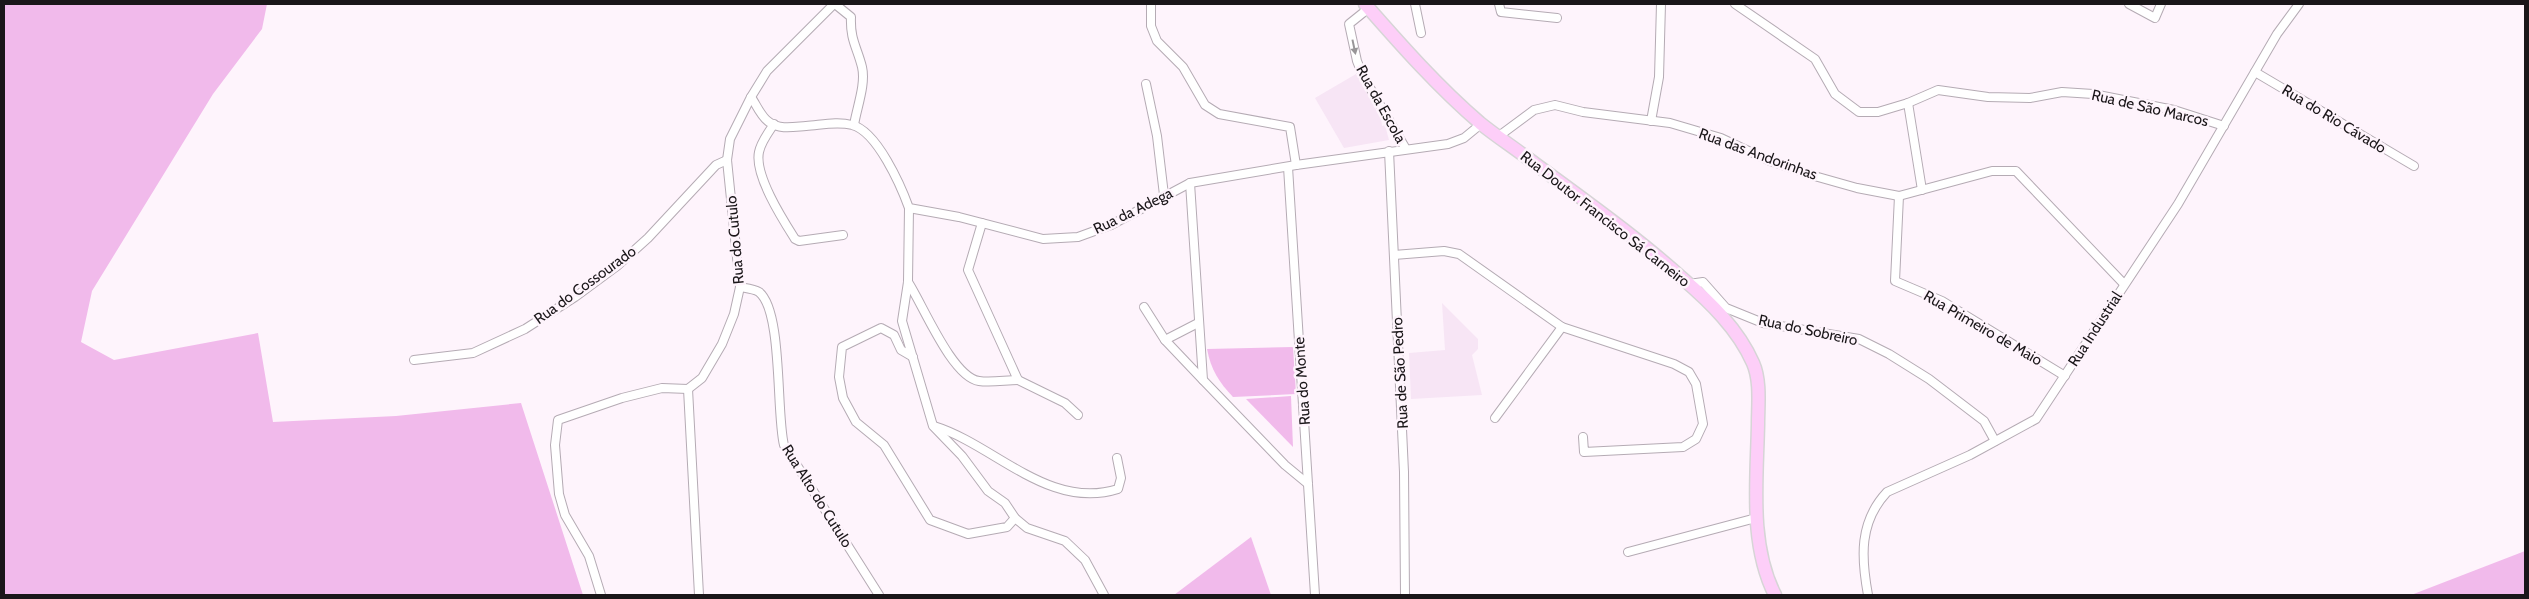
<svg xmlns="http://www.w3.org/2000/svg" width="2529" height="599" viewBox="0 0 2529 599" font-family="Cabin,sans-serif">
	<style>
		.built { fill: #f7e5f5 }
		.green { fill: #f1baeb }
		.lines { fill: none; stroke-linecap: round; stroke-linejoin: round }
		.street-casing { stroke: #b5abb4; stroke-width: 10 }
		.primary-casing { stroke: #d6d5d6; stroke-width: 15 }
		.street { stroke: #fff; stroke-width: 8 }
		.primary { stroke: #fdcef8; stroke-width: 12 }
		.oneway { fill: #989698 }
		.labels { text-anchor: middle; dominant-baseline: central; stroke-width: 5; stroke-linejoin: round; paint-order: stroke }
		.street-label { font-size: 15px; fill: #1a1619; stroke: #fef4fc }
	</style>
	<rect width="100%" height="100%" fill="#fef4fc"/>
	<g class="built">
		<polygon points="1356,74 1381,118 1382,126 1385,125 1389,140 1344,148 1315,98"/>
		<polygon points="1442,303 1478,339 1478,349 1472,355 1482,395 1411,399 1409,353 1445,350"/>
	</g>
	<g class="green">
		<polygon points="4,4 267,4 262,29 213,94 92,291 81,342 114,360 258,333 273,422 396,416 521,403 583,595 4,595"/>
		<path d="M1293 347 1296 394 1233 397C1219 382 1211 370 1207 349Z"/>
		<polygon points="1291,396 1293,447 1246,399"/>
		<polygon points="1251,537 1271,595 1174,595"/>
		<polygon points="2525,551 2525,595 2411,595"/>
	</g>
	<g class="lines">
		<g class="street-casing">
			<g id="street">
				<path d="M835 4 851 17C850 40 857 47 862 67 866 84 857 107 854 125"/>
				<polyline points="1151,4 1151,26 1157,41 1183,67 1205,105 1219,114 1290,127 1296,165"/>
				<polyline points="1415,4 1421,33"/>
				<polyline points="1499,4 1501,12 1557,18"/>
				<polyline points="1735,4 1815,59 1835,94 1859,112 1878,112 1908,103 1938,90 1988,97 2030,98 2062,92 2093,94 2174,110 2224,126"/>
				<polyline points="2129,4 2155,18 2161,4"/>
				<polyline points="1369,8 1349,24 1357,61 1363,76 1406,149"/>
				<polyline points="2255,72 2414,166"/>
				<polyline points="1146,84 1157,136 1164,195"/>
				<path d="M751 97C756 104 761 117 769 122 780 130 793 127 806 126 821 125 837 121 852 125 877 131 901 186 909 208L959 217 1043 239 1078 237 1111 225 1190 183 1296 165 1448 144 1464 138 1481 124"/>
				<polyline points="1908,103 1922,190"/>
				<polyline points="1651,121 1659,77 1661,4"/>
				<path d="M774 124C768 133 761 142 759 152 754 175 783 220 795 239L799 241 843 235"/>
				<polyline points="1499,136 1534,110 1555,105 1583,112 1670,123 1721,138 1770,161 1818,177 1857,188 1899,196 1992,171 2016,171 2124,284"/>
				<polyline points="1389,151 1404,472 1405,595"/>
				<polyline points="1288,167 1315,595"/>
				<polyline points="1190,183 1203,380 1285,465 1308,484"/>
				<polyline points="1899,196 1895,281 1942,301 2065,376"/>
				<polyline points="909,208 908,282 902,321 933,426 962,456 988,491 1005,503 1015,518 1027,528 1065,541 1085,560 1104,595"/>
				<polyline points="982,223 968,270 1018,380 1065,403 1078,415"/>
				<polyline points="1394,255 1444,251 1459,254 1562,327 1674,364 1689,372 1696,384 1703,424 1696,439 1683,447 1584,452 1583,437"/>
				<path d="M908 282C923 305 952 377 979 381 991 383 1006 380 1018 380"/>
				<polyline points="1689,284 1703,282 1726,308 1763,323 1859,339 1889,354 1929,379 1984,421 1995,441"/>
				<path d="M740 287C745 288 754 289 759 292 783 311 776 414 784 445L879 595"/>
				<polyline points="1144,307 1165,340"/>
				<polyline points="1198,323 1165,340 1203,380"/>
				<polyline points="913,357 901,350 894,335 881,328 842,347 839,377 843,398 856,422 884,445 930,520 968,534 1007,527 1015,518"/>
				<polyline points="414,360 473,353 525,329 575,297 617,266 648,238 716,165 727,160"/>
				<polyline points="688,389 699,595"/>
				<polyline points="1495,418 1562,327"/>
				<path d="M934 426C995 445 1049 511 1118 489L1121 478 1117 458"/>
				<polyline points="1628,552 1756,518"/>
				<polyline points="601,595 589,556 565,515 559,494 555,445 558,420 622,398 662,388 688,389 702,378 722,344 734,314 740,287 727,160 730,139 751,97 767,71 834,4"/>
				<path d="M1868 595C1861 557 1859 522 1887 492L1970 455 2036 419 2178 204 2277 34 2299 4"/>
			</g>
		</g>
		<g class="primary-casing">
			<path id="primary" d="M1365 4C1401 45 1438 87 1480 123 1496 136 1513 147 1530 160 1581 198 1634 235 1682 278 1710 302 1738 329 1753 363 1761 381 1758 406 1758 424 1757 480 1749 544 1775 595"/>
		</g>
		<use href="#street" class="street"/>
		<use href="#primary" class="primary"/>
	</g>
	<defs><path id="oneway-solid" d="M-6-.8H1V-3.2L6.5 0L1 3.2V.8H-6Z" transform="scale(1.25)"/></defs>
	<use class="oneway" href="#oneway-solid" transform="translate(1354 47) rotate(78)"/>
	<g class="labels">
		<g class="street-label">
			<text transform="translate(1381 104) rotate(61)">Rua da Escola</text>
			<text transform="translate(2150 108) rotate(13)">Rua de São Marcos</text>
			<text transform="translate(2334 119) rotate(31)">Rua do Rio Cávado</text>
			<text transform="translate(1758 154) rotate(20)">Rua das Andorinhas</text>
			<text transform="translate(1133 211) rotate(-26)">Rua da Adega</text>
			<text transform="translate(1605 219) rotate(38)">Rua Doutor Francisco Sá Carneiro</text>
			<text transform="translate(735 240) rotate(-95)">Rua do Cutulo</text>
			<text transform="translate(585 285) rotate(-36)">Rua do Cossourado</text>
			<text transform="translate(1983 328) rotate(30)">Rua Primeiro de Maio</text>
			<text transform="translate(2095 329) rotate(-57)">Rua Industrial</text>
			<text transform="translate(1808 330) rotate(12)">Rua do Sobreiro</text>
			<text transform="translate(1400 373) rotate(-93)">Rua de São Pedro</text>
			<text transform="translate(1302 381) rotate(-94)">Rua do Monte</text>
			<text transform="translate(817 496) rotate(58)">Rua Alto do Cutulo</text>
		</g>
	</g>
	<rect width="2529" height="599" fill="none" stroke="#1a1619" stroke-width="10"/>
</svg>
